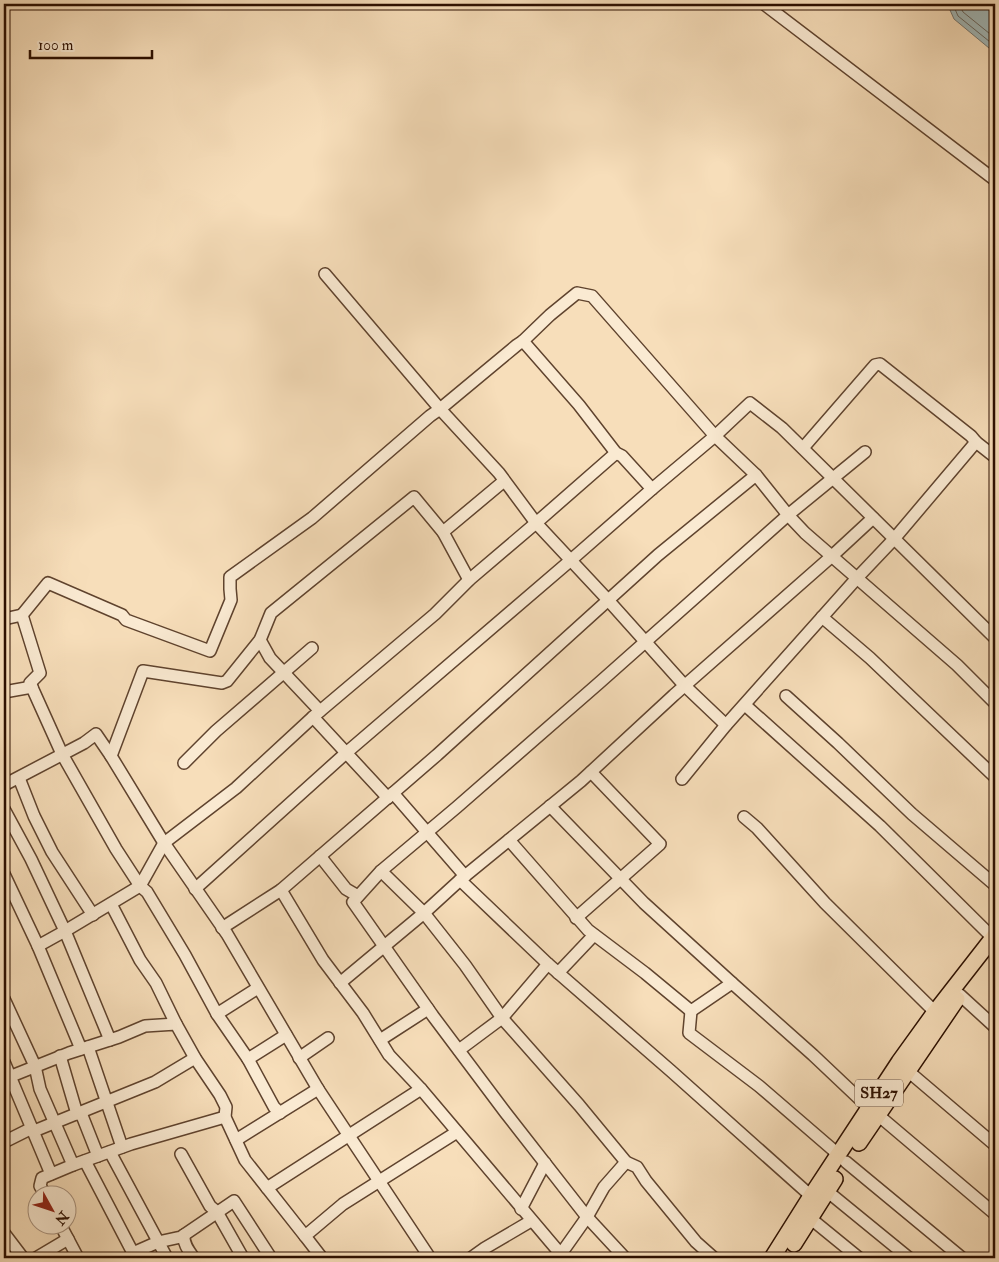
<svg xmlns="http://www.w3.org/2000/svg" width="999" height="1262" viewBox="0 0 999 1262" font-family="'IM FELL Double Pica',serif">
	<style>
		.water { fill: #a1b9ba; stroke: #727570 }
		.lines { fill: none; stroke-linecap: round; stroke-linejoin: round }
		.shore { stroke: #66645d; stroke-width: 1 }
		.minor-casing { stroke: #5f432e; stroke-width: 14 }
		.major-casing { stroke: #2c0f00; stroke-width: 18 }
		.minor { stroke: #faead2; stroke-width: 11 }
		.major { stroke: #f7deba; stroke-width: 15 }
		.labels { text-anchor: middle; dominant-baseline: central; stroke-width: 4; stroke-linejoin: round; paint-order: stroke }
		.shield { fill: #faead2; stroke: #6a513f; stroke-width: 1 }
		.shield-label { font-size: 16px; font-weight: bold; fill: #2c0f00 }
	</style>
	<rect width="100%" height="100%" fill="#f7deba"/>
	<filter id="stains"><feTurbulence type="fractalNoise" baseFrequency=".004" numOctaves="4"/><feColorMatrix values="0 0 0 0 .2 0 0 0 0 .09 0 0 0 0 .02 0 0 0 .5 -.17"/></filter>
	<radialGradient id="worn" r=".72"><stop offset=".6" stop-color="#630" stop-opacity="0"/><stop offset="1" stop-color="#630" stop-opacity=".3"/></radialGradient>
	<polygon class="water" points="950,4 995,4 995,53 954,19 950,10"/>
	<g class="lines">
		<g class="shore">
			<polyline points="955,4 955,9 958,16 995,46"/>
			<polyline points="961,4 961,8 963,12 995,38"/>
		</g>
		<g class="minor-casing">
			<g id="minor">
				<polyline points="764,4 995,180"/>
				<polyline points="325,274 440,409 499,473 536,523 616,453"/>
				<polyline points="523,341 579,405 616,453 622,456 652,489"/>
				<polyline points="803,448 875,365 880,364 971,436 976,442 995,457"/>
				<polyline points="756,475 715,436 750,403 782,428 995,638"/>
				<polyline points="443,532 504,481"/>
				<polyline points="22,615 48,583 122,615 126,620 210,651 231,600 230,589 230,577 312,518 430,416 440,409 517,345 523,341 550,315 577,293 592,296 715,436 652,489 571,560 346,753 195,889"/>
				<polyline points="822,617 870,658 995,777"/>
				<polyline points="4,619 22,615 40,673 30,683 62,754 116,849 140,886 147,892 185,955 217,1014 248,1059 274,1107 280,1113"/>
				<polyline points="260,640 270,658 320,711"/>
				<polyline points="4,692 32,687"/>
				<polyline points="786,696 838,743 912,814 995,885"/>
				<polyline points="745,705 880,826 993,938"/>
				<polyline points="313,717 388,798"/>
				<polyline points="111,756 143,671 222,683 227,681 260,640 271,613 414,497 443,532 469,580"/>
				<polyline points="184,763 216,731 312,648"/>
				<polyline points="19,778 34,816 52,852 93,915"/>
				<polyline points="682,779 726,725 857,578 894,539 976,442"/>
				<polyline points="4,785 84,743 96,734 111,756 164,843 227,934 318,1089 430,1258"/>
				<polyline points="393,793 465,876"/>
				<polyline points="550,806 644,903 732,983"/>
				<polyline points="4,809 31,859 65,931 110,1040"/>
				<polyline points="744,817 757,828 825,903 935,1012"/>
				<polyline points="509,840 588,930 645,973 691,1011 732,983 813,1055 869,1108"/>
				<polyline points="320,856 346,889 358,896"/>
				<polyline points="381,871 353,902 433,1016 505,1112 587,1217 625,1258"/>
				<polyline points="4,874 38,946 81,1049"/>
				<polyline points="460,880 548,964 671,1071 811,1196"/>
				<polyline points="111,904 140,960 156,983 176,1024"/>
				<polyline points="576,918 660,844 591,772"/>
				<polyline points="222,928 281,890"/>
				<polyline points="38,946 65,931 140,886 164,843 236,788 313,717 435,614 469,580 536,523 608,600 685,686 726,725"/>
				<polyline points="558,973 594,935"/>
				<polyline points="340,983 424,913 460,880 581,781 674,695 832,556 873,518"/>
				<polyline points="960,995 995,1027"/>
				<polyline points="4,999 35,1066 40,1089 73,1165"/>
				<polyline points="691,1011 689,1033 759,1086 839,1155"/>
				<polyline points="217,1014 258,988"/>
				<polyline points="380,1040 428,1009"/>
				<polyline points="88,1047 122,1147"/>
				<polyline points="459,1050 502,1018 548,964"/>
				<polyline points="60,1056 77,1114"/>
				<polyline points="299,1058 328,1038"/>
				<polyline points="248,1059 286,1035"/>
				<polyline points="4,1062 51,1174"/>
				<polyline points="908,1071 995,1145"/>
				<polyline points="4,1079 69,1053 119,1037 145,1026 176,1024 195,1058 220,1095 226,1107 225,1117 245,1160 305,1236"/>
				<polyline points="81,1113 98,1156"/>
				<polyline points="878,1115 995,1214"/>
				<polyline points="34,1131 155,1082 195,1058"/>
				<polyline points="236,1140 318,1089"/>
				<polyline points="4,1142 32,1128"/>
				<polyline points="110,1152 167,1258"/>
				<polyline points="181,1154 210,1206 217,1212 243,1258"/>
				<polyline points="85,1161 133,1253 158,1242 181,1237 234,1201 271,1258"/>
				<polyline points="846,1162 962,1258"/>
				<polyline points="267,1188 421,1089"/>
				<polyline points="827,1191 909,1258"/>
				<polyline points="45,1194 40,1186 42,1178 73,1165 131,1144 225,1117"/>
				<polyline points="521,1209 545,1163"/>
				<polyline points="810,1218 859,1258"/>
				<polyline points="60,1224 78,1258"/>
				<polyline points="4,1233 23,1258"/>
				<path d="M184 1235C183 1244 189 1251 194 1258"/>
				<polyline points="36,1258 68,1239"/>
				<polyline points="322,1258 305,1236 343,1204 457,1132"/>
				<polyline points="471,1258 485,1248 531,1221"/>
				<polyline points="558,1258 587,1217 604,1187 626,1162"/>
				<polyline points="564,1258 421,1089 389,1055 363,1013 323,960 281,890 437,755 658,555 756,475 788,515 805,533 957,665 995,703"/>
				<polyline points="714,1258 696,1242 646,1181 637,1167 626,1162 579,1105 502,1018 465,965 424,913 381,871 457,807 599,683 788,515 865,452"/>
			</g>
		</g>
		<g class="major-casing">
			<g id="major">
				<polyline points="859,1143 957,999"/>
				<polyline points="794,1244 835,1179"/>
				<polyline points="772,1258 811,1196 899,1062 935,1012 995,935"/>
			</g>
		</g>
		<use href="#minor" class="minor"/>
		<use href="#major" class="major"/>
	</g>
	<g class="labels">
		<rect class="shield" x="855" y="1079.5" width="48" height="27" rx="4"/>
		<g class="shield-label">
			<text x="879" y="1093">SH27</text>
		</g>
	</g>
	<rect width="999" height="1262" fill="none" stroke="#f7deba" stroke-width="20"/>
	<rect x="5" y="5" width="989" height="1252" fill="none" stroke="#2c0f00" stroke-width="2.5"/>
	<rect x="10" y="10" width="979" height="1242" fill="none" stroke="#2c0f00"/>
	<g transform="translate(52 1210) rotate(130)"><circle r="24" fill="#faead2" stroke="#a8927e"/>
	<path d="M0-4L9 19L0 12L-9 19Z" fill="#8f2418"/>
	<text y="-8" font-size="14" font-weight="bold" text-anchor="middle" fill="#2c0f00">N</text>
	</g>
	<path d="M30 50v8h122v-8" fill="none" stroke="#2c0f00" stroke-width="2.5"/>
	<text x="38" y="50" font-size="15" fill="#2c0f00" stroke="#faead2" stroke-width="4" paint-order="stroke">100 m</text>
	<rect width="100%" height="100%" filter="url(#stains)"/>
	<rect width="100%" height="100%" fill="url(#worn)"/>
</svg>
